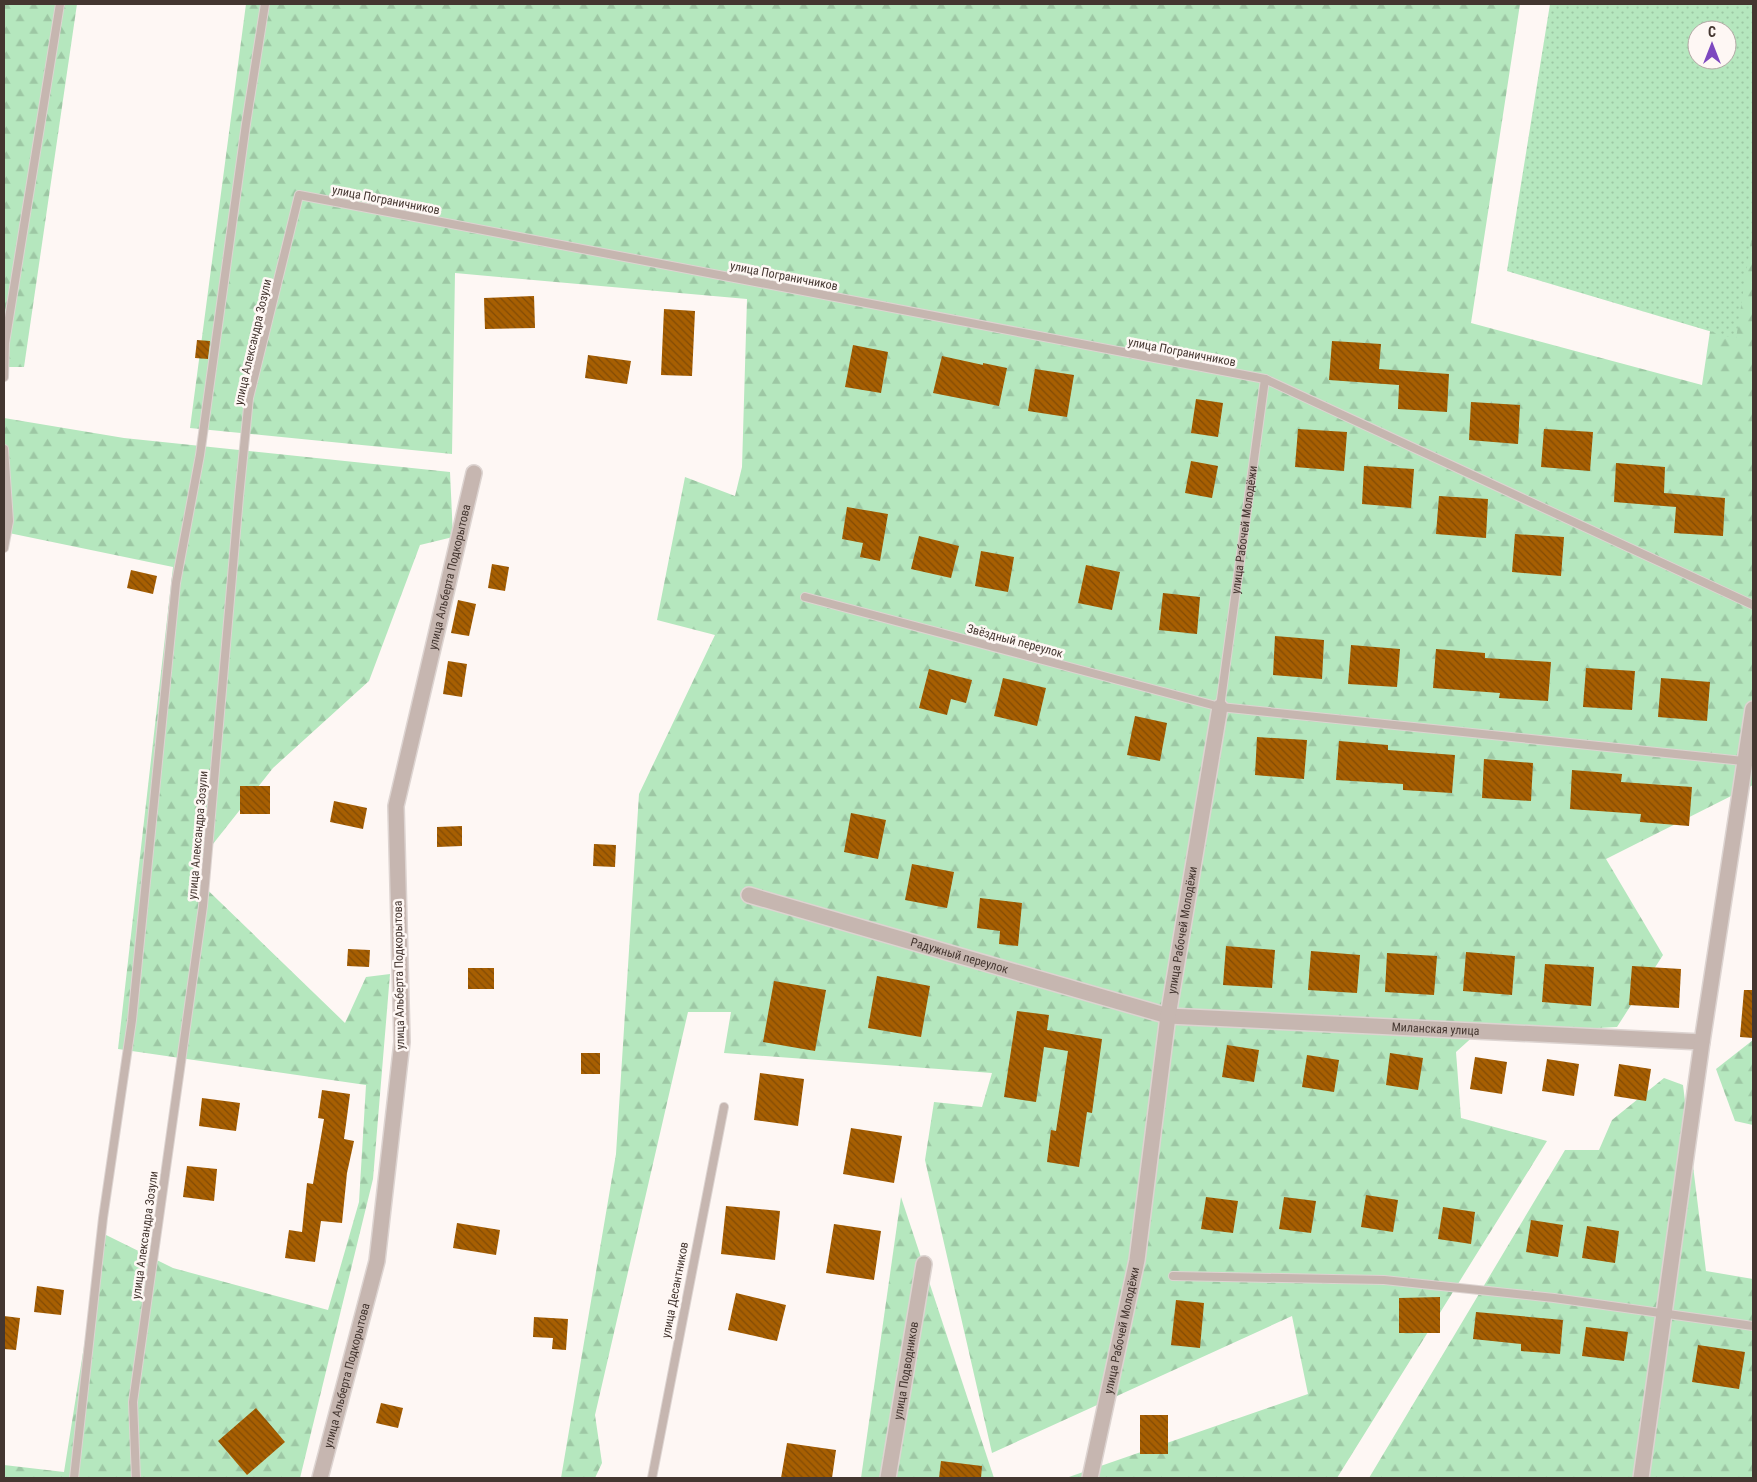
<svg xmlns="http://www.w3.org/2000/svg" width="1757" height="1482" viewBox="0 0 1757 1482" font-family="'Roboto Condensed',sans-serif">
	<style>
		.forest { fill: url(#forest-firs) }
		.garden { fill: url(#garden-dots); fill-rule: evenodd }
		.building { fill: url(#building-back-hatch) }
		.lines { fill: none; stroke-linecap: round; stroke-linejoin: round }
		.lane-casing { stroke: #ddd4d1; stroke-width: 10 }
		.street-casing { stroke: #ddd4d1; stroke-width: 18 }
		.lane { stroke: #c6b6b0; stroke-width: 8 }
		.street { stroke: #c6b6b0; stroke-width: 15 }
		.labels { text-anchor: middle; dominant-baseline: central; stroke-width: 5; stroke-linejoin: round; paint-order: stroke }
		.street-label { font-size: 12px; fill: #443630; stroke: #fef7f4 }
	</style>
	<defs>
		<pattern id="forest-firs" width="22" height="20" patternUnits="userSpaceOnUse" patternTransform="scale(1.25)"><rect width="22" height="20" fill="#b5e7be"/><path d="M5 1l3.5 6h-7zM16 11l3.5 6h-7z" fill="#9dc7a4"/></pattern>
		<pattern id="garden-dots" width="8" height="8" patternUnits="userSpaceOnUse" patternTransform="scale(1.25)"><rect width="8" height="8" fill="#b5e7be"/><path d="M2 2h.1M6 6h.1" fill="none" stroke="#9dc7a4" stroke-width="1.8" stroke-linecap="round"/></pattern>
		<pattern id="building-back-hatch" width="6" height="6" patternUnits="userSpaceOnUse" patternTransform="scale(1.25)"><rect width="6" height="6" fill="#a75f02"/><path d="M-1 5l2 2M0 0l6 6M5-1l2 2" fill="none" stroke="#824b05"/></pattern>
	</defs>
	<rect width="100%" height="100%" fill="#fef7f4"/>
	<g class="forest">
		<polygon points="4,4 77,4 24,367 4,367"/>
		<polygon points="246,4 1520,4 1471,323 1702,385 1753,42 1753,785 1606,859 1663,955 1617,1027 1538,1031 1488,1023 1456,1052 1461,1118 1547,1141 1337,1478 1066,1478 1308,1394 1292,1316 992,1453 925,1160 934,1102 982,1107 992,1073 724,1053 731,1012 688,1012 595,1415 602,1463 595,1478 561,1478 616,1154 639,794 715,635 657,620 685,477 735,496 742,467 747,299 455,273 452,454 190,428"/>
		<polygon points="4,418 124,438 450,472 453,537 420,545 369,681 273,768 190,873 345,1023 366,977 390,974 373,1179 300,1478 4,1478 4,1465 64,1472 102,1233 173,1268 328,1310 359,1202 366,1085 118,1049 173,567 4,532"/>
		<polygon points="1753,1040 1753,1125 1735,1121 1716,1069"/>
		<polygon points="1664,1078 1683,1085 1706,1271 1753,1279 1753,1478 1369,1478 1565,1150 1599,1150 1612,1120"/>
		<polygon points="901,1197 994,1478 861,1478"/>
	</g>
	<path class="garden" d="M1550 4H1753V228L1736 339 1507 271ZM1697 30H1727V60H1697Z"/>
	<g class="building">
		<polygon points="534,296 535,328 485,329 484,298"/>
		<polygon points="664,309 695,311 692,376 661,375"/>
		<polygon points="197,340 210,341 208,359 195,358"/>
		<polygon points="1332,341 1381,344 1379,369 1449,374 1447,412 1398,409 1399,385 1329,380"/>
		<polygon points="853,345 888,352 881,393 845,387"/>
		<polygon points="588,355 631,361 627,384 585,378"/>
		<polygon points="942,356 983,365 983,363 1007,368 999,406 933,393"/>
		<polygon points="1035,369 1074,375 1067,417 1028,411"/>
		<polygon points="1196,399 1223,403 1218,437 1191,433"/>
		<polygon points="1471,402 1520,405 1518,444 1469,440"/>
		<polygon points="1298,429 1347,432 1344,471 1295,467"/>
		<polygon points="1544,429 1593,432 1590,471 1541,467"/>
		<polygon points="1191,461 1218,466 1212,498 1185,493"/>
		<polygon points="1616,463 1665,467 1664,493 1725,498 1723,536 1674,533 1676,507 1614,502"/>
		<polygon points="1364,466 1414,469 1411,508 1362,504"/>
		<polygon points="1439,496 1488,499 1486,538 1436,534"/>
		<polygon points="847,507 888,514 880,561 860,557 863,543 842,539"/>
		<polygon points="1515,534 1564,537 1561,576 1512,572"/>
		<polygon points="919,536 959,546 951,578 911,569"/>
		<polygon points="981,551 1014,557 1008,592 975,586"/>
		<polygon points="492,564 509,567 505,591 488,588"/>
		<polygon points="1086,565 1120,572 1112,610 1078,603"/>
		<polygon points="131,570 157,576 153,594 127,588"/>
		<polygon points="1163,593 1200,597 1197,634 1159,630"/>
		<polygon points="458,600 476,604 469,636 451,633"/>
		<polygon points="1275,636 1324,640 1322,679 1273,675"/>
		<polygon points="1351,645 1400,649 1397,687 1348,684"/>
		<polygon points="1436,649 1485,653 1485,658 1551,662 1548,701 1499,698 1500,693 1433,688"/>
		<polygon points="448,661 467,664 462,697 443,694"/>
		<polygon points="1586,668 1635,671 1632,710 1583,707"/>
		<polygon points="929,669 972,680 966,703 951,699 947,715 919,708"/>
		<polygon points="1003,678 1046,688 1037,726 994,716"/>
		<polygon points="1661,678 1710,682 1707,721 1658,717"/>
		<polygon points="1135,716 1167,723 1160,761 1127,755"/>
		<polygon points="1257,737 1307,740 1304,779 1255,775"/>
		<polygon points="1339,741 1388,745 1388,750 1455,755 1452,793 1403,790 1403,784 1336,780"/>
		<polygon points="1484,759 1533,763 1531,801 1482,798"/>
		<polygon points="1572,770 1622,774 1621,782 1692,787 1689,826 1640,822 1641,814 1570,809"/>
		<rect x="240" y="786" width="30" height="28"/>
		<polygon points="334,801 367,808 363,829 330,822"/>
		<polygon points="851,813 886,820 878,859 844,852"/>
		<polygon points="462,826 462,846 437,847 437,827"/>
		<polygon points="594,844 616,845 615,867 593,866"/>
		<polygon points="912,864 954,872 947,908 905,900"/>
		<polygon points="980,898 1022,903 1018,946 999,944 1000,931 977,928"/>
		<polygon points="1226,946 1275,950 1272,988 1223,985"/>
		<polygon points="348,949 370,950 369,967 347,966"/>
		<polygon points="1311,951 1360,955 1357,993 1308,990"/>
		<polygon points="1466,952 1515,956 1512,995 1463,991"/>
		<polygon points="1387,953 1437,956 1434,995 1385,992"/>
		<polygon points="1545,964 1594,967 1591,1006 1542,1002"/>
		<polygon points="1632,966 1681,969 1679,1008 1629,1005"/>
		<rect x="468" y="968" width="26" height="21"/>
		<polygon points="877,976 930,986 921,1037 868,1028"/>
		<polygon points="774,981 826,990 815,1051 763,1042"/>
		<polygon points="1744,990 1753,990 1753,1038 1740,1037"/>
		<polygon points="1017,1011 1049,1015 1047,1030 1102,1039 1092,1113 1087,1112 1079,1167 1047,1162 1051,1130 1056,1131 1068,1051 1044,1047 1036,1102 1004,1097"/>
		<polygon points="1227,1045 1259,1050 1254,1082 1222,1077"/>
		<rect x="581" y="1053" width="19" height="21"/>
		<polygon points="1390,1053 1423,1058 1418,1090 1386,1085"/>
		<polygon points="1307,1055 1339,1060 1334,1092 1302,1087"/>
		<polygon points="1475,1057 1507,1062 1502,1094 1470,1089"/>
		<polygon points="1547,1059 1579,1064 1574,1096 1542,1091"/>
		<polygon points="1619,1064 1651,1069 1646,1101 1614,1096"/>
		<polygon points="760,1073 804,1079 798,1126 754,1120"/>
		<polygon points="322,1090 350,1094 344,1139 354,1141 347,1173 342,1223 321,1221 315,1262 285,1258 289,1230 302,1232 307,1183 313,1184 324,1119 318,1118"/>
		<polygon points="202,1098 240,1103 236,1131 199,1126"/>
		<polygon points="851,1128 902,1136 894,1183 843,1174"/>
		<polygon points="187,1166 217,1169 214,1201 183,1197"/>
		<polygon points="1366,1195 1398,1200 1393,1232 1361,1227"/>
		<polygon points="1206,1197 1238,1201 1233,1233 1201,1229"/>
		<polygon points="1284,1197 1316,1201 1311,1233 1279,1229"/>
		<polygon points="726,1206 780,1211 775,1260 721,1254"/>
		<polygon points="1443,1207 1475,1212 1471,1244 1438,1239"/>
		<polygon points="1531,1220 1563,1225 1558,1257 1526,1252"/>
		<polygon points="457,1223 500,1230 496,1255 453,1248"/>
		<polygon points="834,1224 881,1231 874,1280 826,1273"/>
		<polygon points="1587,1226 1619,1231 1615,1263 1582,1258"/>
		<polygon points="37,1286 64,1290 61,1315 34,1312"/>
		<polygon points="736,1293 786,1305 777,1341 728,1330"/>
		<polygon points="1440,1297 1440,1333 1399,1333 1399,1298"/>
		<polygon points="1176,1300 1204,1303 1200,1348 1171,1345"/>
		<polygon points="1476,1312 1563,1320 1560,1354 1521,1351 1521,1344 1473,1339"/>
		<polygon points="4,1316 20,1318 16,1350 4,1349"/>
		<polygon points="534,1317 568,1319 566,1350 552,1349 553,1338 533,1337"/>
		<polygon points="1586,1327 1628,1332 1624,1361 1582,1356"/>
		<polygon points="1698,1345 1745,1352 1739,1389 1692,1382"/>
		<polygon points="381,1403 403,1408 398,1428 376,1423"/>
		<polygon points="256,1408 285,1442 247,1475 218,1441"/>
		<rect x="1140" y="1415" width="28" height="39"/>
		<polygon points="787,1443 836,1450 832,1478 781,1478"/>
		<polygon points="941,1461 982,1466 981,1478 939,1478"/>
	</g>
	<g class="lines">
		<g class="lane-casing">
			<g id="lane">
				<polyline points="4,377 5,343 60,4"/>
				<polyline points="4,449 9,521 4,548"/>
				<polyline points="805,597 1220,707 1753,762"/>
				<path id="s1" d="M1220 707 1265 379"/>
				<polyline points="1173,1276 1384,1280 1554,1298 1753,1326"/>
				<polyline points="74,1478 103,1218 132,1020 176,583 200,455 246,124 265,4"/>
				<polyline points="136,1478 133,1402 203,906 239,497 249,398 299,195 1265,379 1753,605"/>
				<polyline points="652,1478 724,1107"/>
			</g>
		</g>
		<g class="street-casing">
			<g id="street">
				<path id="s2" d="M749 895 1168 1016 1702 1042"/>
				<path id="s3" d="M320 1478 377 1261 402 1042 396 806 474 473"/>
				<path id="s4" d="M888 1478 924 1264"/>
				<path id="s5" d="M1090 1478 1137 1260 1168 1016 1220 707"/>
				<polyline points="1641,1478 1702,1042 1753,709"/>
			</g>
		</g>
		<use href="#lane" class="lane"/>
		<use href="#street" class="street"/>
	</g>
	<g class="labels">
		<g class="street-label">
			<text transform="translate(386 200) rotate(11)">улица Пограничников</text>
			<text transform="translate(784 276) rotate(11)">улица Пограничников</text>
			<text transform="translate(253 342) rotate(-77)">улица Александра Зозули</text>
			<text transform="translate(1182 352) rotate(11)">улица Пограничников</text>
			<text stroke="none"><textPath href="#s1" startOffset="179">улица Рабочей Молодёжи</textPath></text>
			<text stroke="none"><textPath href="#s3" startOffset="916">улица Альберта Подкорытова</textPath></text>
			<text transform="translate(1015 641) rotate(15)">Звёздный переулок</text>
			<text transform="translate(198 835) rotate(-85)">улица Александра Зозули</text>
			<text stroke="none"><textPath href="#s5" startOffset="556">улица Рабочей Молодёжи</textPath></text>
			<text stroke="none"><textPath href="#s2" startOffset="219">Радужный переулок</textPath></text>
			<text transform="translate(399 975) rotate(-91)">улица Альберта Подкорытова</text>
			<text stroke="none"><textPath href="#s2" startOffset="704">Миланская улица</textPath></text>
			<text transform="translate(145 1235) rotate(-82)">улица Александра Зозули</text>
			<text transform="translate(675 1290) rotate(-79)">улица Десантников</text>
			<text stroke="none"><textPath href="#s5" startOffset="151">улица Рабочей Молодёжи</textPath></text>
			<text stroke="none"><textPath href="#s4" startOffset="109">улица Подводников</textPath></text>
			<text stroke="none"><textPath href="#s3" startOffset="106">улица Альберта Подкорытова</textPath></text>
		</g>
	</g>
	<rect width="1757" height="1482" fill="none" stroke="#443630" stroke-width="10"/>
	<g transform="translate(1712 45)"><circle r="24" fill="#fef7f4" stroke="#b4aaa6"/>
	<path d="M0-4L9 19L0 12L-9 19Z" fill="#7d48bf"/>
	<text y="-8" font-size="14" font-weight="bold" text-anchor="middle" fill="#443630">С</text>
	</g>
</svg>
